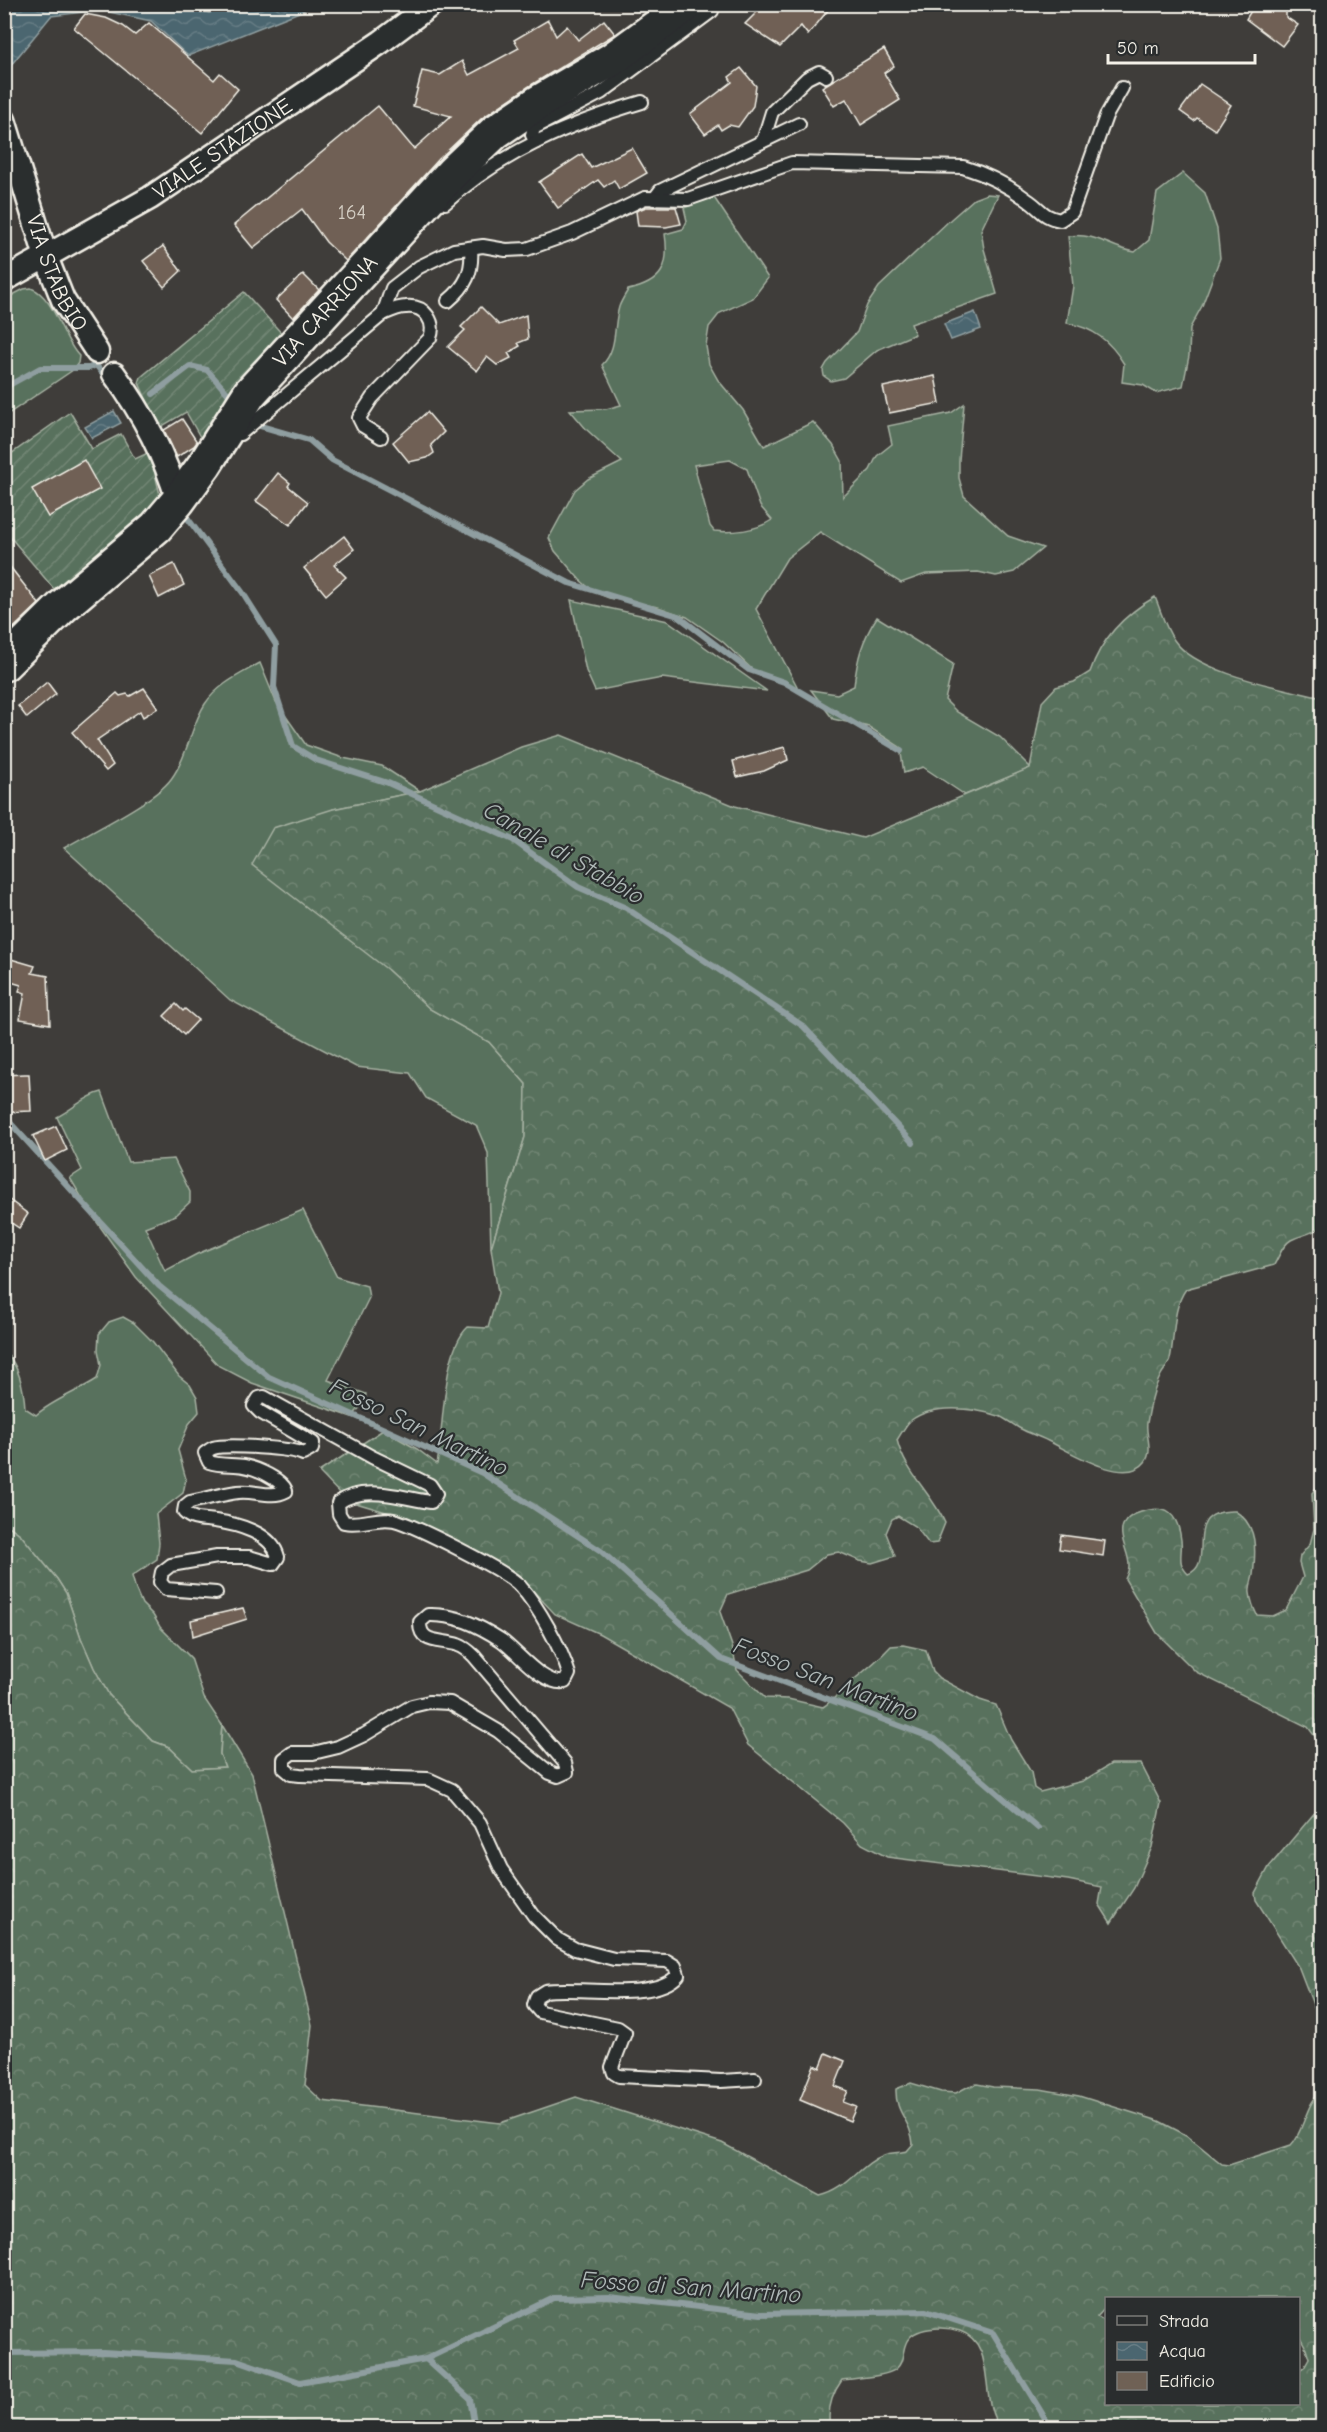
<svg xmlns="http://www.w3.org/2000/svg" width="1327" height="2432" viewBox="0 0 1327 2432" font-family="'Comic Neue',sans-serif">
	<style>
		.grass { fill: #59715d; stroke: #a6b1a2; stroke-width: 1.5; fill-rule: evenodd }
		.forest { fill: url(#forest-crowns); stroke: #a6b1a2; stroke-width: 1.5; fill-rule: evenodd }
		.garden { fill: url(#garden-furrows); stroke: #a6b1a2; stroke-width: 1.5 }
		.water { fill: url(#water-waves); stroke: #8f9ea0; stroke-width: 1.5 }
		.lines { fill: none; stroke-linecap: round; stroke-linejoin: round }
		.stream { stroke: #8f9ea0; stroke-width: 6 }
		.building { fill: #6f6155; stroke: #f4f1e8; stroke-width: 1.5 }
		.lane-casing { stroke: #f4f1e8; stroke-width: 16 }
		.street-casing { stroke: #f4f1e8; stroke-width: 27 }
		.secondary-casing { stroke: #f4f1e8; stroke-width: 38 }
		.lane { stroke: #2a2d2e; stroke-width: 12 }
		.street { stroke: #2a2d2e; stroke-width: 22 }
		.secondary { stroke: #2a2d2e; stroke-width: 33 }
		.labels { text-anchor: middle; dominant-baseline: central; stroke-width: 4.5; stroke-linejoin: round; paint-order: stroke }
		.number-label { font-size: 20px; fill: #d3cdc3 }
		.street-label { font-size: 22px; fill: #f4f1e8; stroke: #2a2d2e }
		.water-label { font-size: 24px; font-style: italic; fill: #b0b9b8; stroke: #2a2d2e }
	</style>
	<defs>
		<pattern id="forest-crowns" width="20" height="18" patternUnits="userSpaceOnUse" patternTransform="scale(1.5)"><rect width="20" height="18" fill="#59715d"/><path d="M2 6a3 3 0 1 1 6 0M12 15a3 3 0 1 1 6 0" fill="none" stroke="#718674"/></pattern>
		<pattern id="garden-furrows" width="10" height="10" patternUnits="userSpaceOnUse" patternTransform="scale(1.5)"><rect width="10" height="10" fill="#59715d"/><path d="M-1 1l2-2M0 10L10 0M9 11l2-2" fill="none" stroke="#718674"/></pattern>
		<pattern id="water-waves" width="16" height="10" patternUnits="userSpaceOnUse" patternTransform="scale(1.5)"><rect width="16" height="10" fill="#4b6670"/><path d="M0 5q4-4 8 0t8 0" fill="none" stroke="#667c84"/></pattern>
	</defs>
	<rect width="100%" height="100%" fill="#3f3d3a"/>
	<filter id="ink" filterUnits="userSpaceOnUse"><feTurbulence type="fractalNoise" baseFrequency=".0167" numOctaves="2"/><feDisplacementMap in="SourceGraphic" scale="12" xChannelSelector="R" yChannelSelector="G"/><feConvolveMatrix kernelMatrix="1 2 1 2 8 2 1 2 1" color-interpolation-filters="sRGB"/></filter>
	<g filter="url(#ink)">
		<g class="grass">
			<path d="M1183 173 1205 193 1217 229 1220 258 1202 306 1190 328 1189 356 1183 386 1156 393 1143 385 1122 382 1124 364C1110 341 1094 328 1067 323L1073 286 1068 236C1100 233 1106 247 1135 252L1149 240 1157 193Z"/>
			<polygon points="987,194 998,195 981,230 984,249 997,294 911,324 915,334 877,350 844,378 831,381 824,376 823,370 827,363 857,332 867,305 879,287 951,219 974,199"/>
			<path d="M713 196 768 278 753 298 720 313 709 327 706 346 709 364 718 380 743 410 764 446 813 422 833 445 842 461 843 497 870 470 877 456 892 444 888 426 951 413 964 404 959 460V478L964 496 1008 536 1043 548 1014 572 996 576 978 572 926 574 901 583 820 532 787 558 756 609 798 688 754 671 723 642 687 617 658 607 609 598 594 592 580 580 555 551 549 538 575 490 588 479 622 462 587 430 570 410 606 409 621 405 602 365C618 349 613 327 619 307 621 301 625 295 628 290 662 283 670 267 665 234L683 229 687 221 684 208ZM730 460 747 469 760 506 772 520C756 531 732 533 714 531L710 526 694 465Z"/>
			<path d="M31 288C55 297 61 337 79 356L78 363 73 370 5 416V299L24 289Z"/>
			<polygon points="571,600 668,621 767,691 662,678 595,691 586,671"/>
			<path d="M877 617 953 664 945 700 957 712 1000 737 1031 768 965 795 923 767 904 773 900 747 869 727 833 719 811 690 837 694 854 686C857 659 862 640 877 617Z"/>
			<path d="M260 663 276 702 306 745 343 758 382 766 420 791 333 809 388 970 430 1009 489 1042 526 1084 525 1137 491 1248 488 1153 476 1125 426 1098 410 1073 356 1067 230 1000 64 848C91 832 154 802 171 779 188 756 191 725 205 704 218 684 241 674 260 663Z"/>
			<path d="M102 1092 128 1162 174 1159 190 1192V1202L176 1215 145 1227 165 1271 197 1254 303 1210 337 1277 367 1286 369 1298 328 1380 366 1394 365 1401 352 1417 252 1383 219 1366 136 1277 94 1218 70 1178 82 1170 57 1117C73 1109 85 1096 102 1092Z"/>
			<path d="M123 1317 134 1323 153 1342 179 1376 190 1385 197 1397 199 1412 189 1424 178 1450 186 1479 183 1493 156 1514 159 1543 157 1559 132 1576 136 1590 142 1604 153 1615 160 1627 191 1658 204 1698 222 1725 220 1754 225 1767 192 1769 169 1747 153 1741 109 1695 94 1668 81 1638 66 1593 57 1579 20 1534 5 1523 4 1353C19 1362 24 1391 25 1408L36 1415C53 1400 77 1392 97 1379L101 1365 98 1350 99 1334 109 1322Z"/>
		</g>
		<g class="forest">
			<path d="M1155 597C1161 611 1165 628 1174 640 1197 674 1283 688 1322 698V1226C1309 1236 1302 1234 1291 1240 1282 1245 1279 1257 1274 1265L1186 1289C1172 1308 1175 1337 1170 1359 1169 1365 1164 1369 1161 1375 1153 1390 1150 1406 1147 1423 1145 1435 1154 1450 1145 1462 1126 1487 1071 1452 1052 1443 1041 1437 1030 1434 1019 1428 1012 1424 1006 1419 999 1416 973 1408 933 1403 910 1421 905 1426 901 1434 897 1440 905 1473 932 1493 945 1523L937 1543 929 1544 916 1527 898 1516 892 1519 886 1533 895 1556 872 1563 860 1561 839 1552 827 1554 807 1570 728 1594 720 1612 732 1646 737 1670 765 1698 788 1699 823 1707C834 1700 841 1690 852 1681 866 1670 879 1659 891 1646L903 1645 926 1650 933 1672 939 1678 980 1700 996 1705 1011 1740 1031 1772 1034 1788 1040 1792 1083 1781 1111 1764H1141L1161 1803 1152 1847 1134 1888 1111 1923 1099 1904 1102 1887 1068 1880 887 1857 862 1844 843 1823 748 1745 729 1708 600 1634 555 1614 523 1580 461 1544 406 1518 346 1500 319 1472 383 1430 417 1449 437 1464C444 1428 442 1351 468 1327L488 1328 498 1293 491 1248 525 1137 526 1084 489 1042 430 1009 388 970 252 865 273 828 333 809 420 791 521 747 561 735 735 806 863 838 1030 768 1042 702 1056 687 1074 682 1090 672C1101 639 1125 614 1155 597Z"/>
			<path d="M1322 1485V1746L1308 1727 1196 1672 1157 1633 1125 1579C1127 1575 1129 1569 1129 1565 1129 1553 1118 1537 1123 1525 1127 1517 1134 1514 1141 1512 1167 1504 1178 1514 1181 1540 1183 1554 1176 1562 1188 1574 1218 1564 1178 1510 1235 1511 1258 1525 1256 1551 1253 1575 1252 1581 1249 1586 1250 1593 1251 1601 1254 1609 1257 1615L1273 1616 1286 1610 1303 1577 1299 1563 1300 1556 1310 1544 1314 1529 1312 1493 1317 1487Z"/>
			<path d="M4 1523 20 1534 57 1579 66 1593 81 1638 94 1668 109 1695 153 1741 169 1747 192 1769 225 1767 220 1754 222 1725 252 1774 312 2025 305 2085 322 2101 500 2123 576 2097 722 2143 820 2196C848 2190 860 2164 884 2155 891 2152 900 2153 907 2151L913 2144C911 2120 895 2114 896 2089L911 2083 941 2092 956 2093 969 2086 977 2084 993 2087 1040 2089 1079 2096 1159 2121 1186 2135 1222 2164 1229 2165 1291 2145C1304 2133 1305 2103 1322 2091V2427H1000C978 2401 998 2344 960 2331 945 2326 913 2326 906 2343 902 2352 904 2362 896 2369 886 2377 855 2378 842 2380 832 2394 827 2411 830 2427H5ZM1106 2298H1298L1299 2335 1306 2348 1309 2358 1304 2367 1299 2370 1298 2404H1106V2321L1097 2317 1106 2307Z"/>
			<polygon points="1322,1804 1322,2028 1299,1968 1256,1900 1255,1893 1269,1867"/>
		</g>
		<g class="garden">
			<polygon points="244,292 285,337 204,444 186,412 159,428 139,383 141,377"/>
			<polygon points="70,412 92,449 121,434 135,459 150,452 160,495 158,508 75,583 68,578 54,589 5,531 4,459"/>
		</g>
		<g class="water">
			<polygon points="180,4 209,13 235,5 317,5 188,56 151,21 100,10 51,16 11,65 5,40 4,11 13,5"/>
			<polygon points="975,312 981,329 951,340 944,324"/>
			<polygon points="114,411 121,423 92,438 85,427"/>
		</g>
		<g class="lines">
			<g class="stream">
				<polyline points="4,388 40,368 89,368 96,365 107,379"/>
				<polyline points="153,394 190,366 207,370 231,397"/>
				<polyline points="257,425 309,440 332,460 569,583 678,616 749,670 784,682 901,751"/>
				<polyline points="183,512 243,593 276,645 274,687 293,746 316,760 388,783 513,840 578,887 626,908 803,1026 913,1143"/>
				<polyline points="4,1116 159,1286 269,1377 482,1473 601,1551 721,1659 935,1739 1038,1828"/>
				<polyline points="4,2353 103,2352 237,2360 300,2382 426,2359 554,2298 609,2297 761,2314 926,2311 993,2333 1051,2428"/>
				<polyline points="426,2359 470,2399 475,2428"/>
			</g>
		</g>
		<g class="building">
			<polygon points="749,4 833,4 808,35 801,26 780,47 745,24 756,13"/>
			<polygon points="1255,4 1278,4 1286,9 1286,17 1298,25 1282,46 1246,19"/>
			<polygon points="85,14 106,18 123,26 135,35 149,23 214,80 220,73 238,89 202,133 74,28"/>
			<polygon points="548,20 556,36 567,26 578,40 604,20 615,34 528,87 482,118 439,159 346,261 326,242 302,209 253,248 234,225 378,106 414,149 451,116 413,106 422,71 440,75 462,61 469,75 519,48 514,40"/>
			<polygon points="884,49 894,66 884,73 900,100 861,125 846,99 834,106 822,87"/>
			<polygon points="741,68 756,86 753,106 738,127 729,125 721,130 718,125 705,134 690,114 732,82 729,77"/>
			<polygon points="1200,84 1231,105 1215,130 1197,118 1194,121 1180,111"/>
			<polygon points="632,148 647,173 619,189 614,180 604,187 598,180 558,208 539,182 582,154 591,168"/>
			<polygon points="646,207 676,207 681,224 666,227 638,226 636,211"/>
			<polygon points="163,246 181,271 164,287 143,261"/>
			<polygon points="303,274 319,290 293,318 276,300"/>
			<polygon points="481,307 499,325 526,315 528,339 518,343 520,346 508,353 511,358 497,365 487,357 477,371 448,347 465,330 461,327"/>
			<polygon points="935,376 940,403 889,413 883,387"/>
			<polygon points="427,412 444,432 431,445 434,453 427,458 409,462 393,442"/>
			<polygon points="182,419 197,442 194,446 177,457 164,430"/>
			<polygon points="84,460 100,489 48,517 32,489"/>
			<polygon points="278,473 290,483 288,486 308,502 290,525 256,501"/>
			<polygon points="344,536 354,549 334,565 346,577 326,595 304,568"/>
			<polygon points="4,559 39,604 4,637"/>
			<polygon points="174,564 184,585 159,598 149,576"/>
			<polygon points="47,682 56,694 27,718 18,706"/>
			<polygon points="144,688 158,708 143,717 140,711 97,740 113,765 106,771 72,732 117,693 120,696 127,694 130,696"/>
			<polygon points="785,747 788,760 764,771 737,777 733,761"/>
			<polygon points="4,957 35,966 32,973 48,976 50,1024 20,1019 25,993 19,991 21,985 4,980"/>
			<polygon points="176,1004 183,1011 185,1009 198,1020 184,1035 164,1016"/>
			<polygon points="25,1074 29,1074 31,1111 6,1112 4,1075"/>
			<polygon points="56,1126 67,1150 45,1161 33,1136"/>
			<polygon points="4,1196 28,1214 19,1228 4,1218"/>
			<polygon points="1061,1535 1105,1541 1103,1556 1059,1549"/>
			<polygon points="243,1608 247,1619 193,1636 191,1620"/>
			<polygon points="826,2053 845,2061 835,2086 848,2091 843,2102 856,2107 850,2121 800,2100 814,2065 820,2068"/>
		</g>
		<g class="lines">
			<g class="lane-casing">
				<g id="lane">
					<polyline points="763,141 772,112 807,78 819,72 826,76"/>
					<polyline points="536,142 532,135 534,128 601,93 712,11"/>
					<polyline points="654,199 660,191 799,124"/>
					<path d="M445 203C501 152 571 123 642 102"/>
					<path d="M448 301C466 286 473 272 471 248"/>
					<path d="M383 314 392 288 419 267 454 250 483 246 506 250 527 249 572 233 645 198 688 199 792 163 963 167C989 175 1008 185 1029 201 1043 211 1042 216 1060 220L1072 212 1106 116 1122 88"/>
					<path d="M240 434 383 314C390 311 398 307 406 307 425 305 436 322 430 338L372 398 359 418 363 426 381 437"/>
					<path d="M216 1593 166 1589 160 1582 162 1572 171 1565 217 1557H249L273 1564 278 1557C272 1533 237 1524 215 1521 202 1519 193 1521 184 1512L185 1506 190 1502C206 1499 222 1494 238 1492 255 1490 271 1499 286 1491 283 1480 256 1468 244 1466 233 1464 221 1466 209 1462L205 1453C208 1451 210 1449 213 1448 226 1444 291 1448 303 1454L312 1449 313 1443 260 1412 254 1406 259 1398 264 1397 372 1457 430 1485 436 1494 431 1502C402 1498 363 1484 338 1503L339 1514 344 1522C361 1526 377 1516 394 1520 414 1525 508 1572 520 1586 539 1607 561 1648 569 1674L565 1682C543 1686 518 1652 501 1640 478 1625 455 1614 428 1615L420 1622C419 1645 442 1639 458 1645 464 1647 469 1651 474 1656L565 1763 567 1772 558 1776 550 1773 498 1731 450 1703 429 1702 412 1706 364 1735 338 1747 313 1753H292L284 1759V1768L291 1774 300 1775 428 1779 452 1790 480 1823 501 1869 534 1916 557 1939 575 1949 614 1959 667 1961 675 1966 678 1975C655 2002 579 1986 545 1991L537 1996 534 2005 540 2012 618 2028 625 2033 612 2067 614 2073 619 2076 721 2081 755 2079"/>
				</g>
			</g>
			<g class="street-casing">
				<g id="street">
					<path id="s1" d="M4 120 46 257 63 300 97 352"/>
					<path id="s2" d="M4 280 150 198 381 42 432 4"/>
					<path d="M114 374C142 412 165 456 178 501"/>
				</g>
			</g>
			<g class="secondary-casing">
				<g id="secondary">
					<path id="s3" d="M4 664 63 606 156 527 178 501 205 464 250 393 453 172 495 132 539 102 611 60 688 4"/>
				</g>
			</g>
			<use href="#lane" class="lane"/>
			<use href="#street" class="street"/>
			<use href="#secondary" class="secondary"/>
		</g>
	</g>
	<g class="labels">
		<g class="number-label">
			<text x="352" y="212">164</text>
		</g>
		<g class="street-label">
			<text stroke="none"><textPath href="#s2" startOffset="255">VIALE STAZIONE</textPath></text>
			<text stroke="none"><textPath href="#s1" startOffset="162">VIA STABBIO</textPath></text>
			<text stroke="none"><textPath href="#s3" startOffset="480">VIA CARRIONA</textPath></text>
		</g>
		<g class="water-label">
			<text transform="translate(564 853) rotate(30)">Canale di Stabbio</text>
			<text transform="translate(419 1427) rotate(26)">Fosso San Martino</text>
			<text transform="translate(826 1679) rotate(21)">Fosso San Martino</text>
			<text transform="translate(691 2287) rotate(4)">Fosso di San Martino</text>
		</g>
	</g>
	<rect width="1327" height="2432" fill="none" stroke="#2a2d2e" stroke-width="24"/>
	<rect x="12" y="12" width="1303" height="2408" fill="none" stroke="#f4f1e8" stroke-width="2" filter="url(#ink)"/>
	<rect x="1105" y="2297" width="195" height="108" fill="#2a2d2e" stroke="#7b7b78" stroke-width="1.5"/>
	<rect x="1117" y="2316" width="30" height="9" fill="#2a2d2e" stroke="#7b7b78" stroke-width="1.5"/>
	<text x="1159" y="2327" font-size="18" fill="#f4f1e8">Strada</text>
	<rect x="1117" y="2342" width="30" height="18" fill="url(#water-waves)" stroke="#7b7b78" stroke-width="1.5"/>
	<text x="1159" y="2357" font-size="18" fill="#f4f1e8">Acqua</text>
	<rect x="1117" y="2372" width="30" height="18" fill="#6f6155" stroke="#7b7b78" stroke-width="1.5"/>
	<text x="1159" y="2387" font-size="18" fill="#f4f1e8">Edificio</text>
	<path d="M1108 54v9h147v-9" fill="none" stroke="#f4f1e8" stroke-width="3"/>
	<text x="1117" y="54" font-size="18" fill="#f4f1e8" stroke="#2a2d2e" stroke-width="4.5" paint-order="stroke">50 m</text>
</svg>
